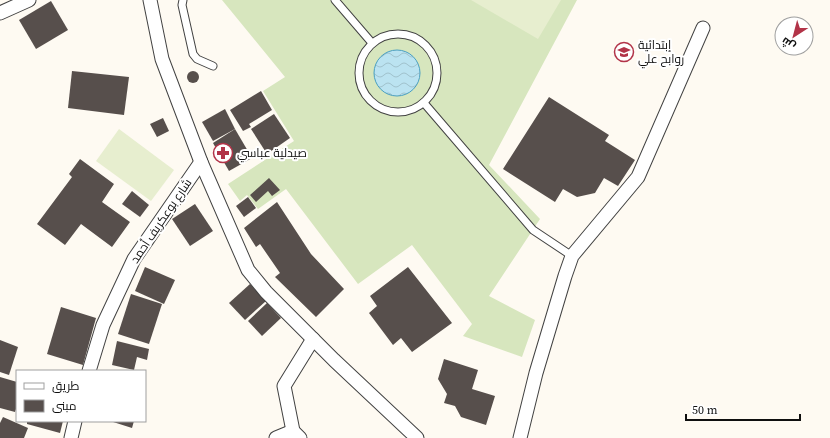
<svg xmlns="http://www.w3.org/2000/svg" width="830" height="438" viewBox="0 0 830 438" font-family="'Source Serif 4',Cairo,serif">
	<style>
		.grass { fill: #d7e6be }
		.pitch { fill: #e7eecf }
		.water { fill: url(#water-waves); stroke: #499fc1 }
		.building { fill: #574f4c }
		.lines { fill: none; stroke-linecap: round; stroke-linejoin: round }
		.lane-casing { stroke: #424242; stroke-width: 9 }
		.street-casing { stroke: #424242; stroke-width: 15 }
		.lane { stroke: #fff; stroke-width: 7 }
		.street { stroke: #fff; stroke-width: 13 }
		.labels { text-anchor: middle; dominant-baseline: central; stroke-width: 4; stroke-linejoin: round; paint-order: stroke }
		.poi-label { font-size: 12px; fill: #0f0f0f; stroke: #fff; text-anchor: start }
		.street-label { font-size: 12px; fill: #0f0f0f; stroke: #fff }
	</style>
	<defs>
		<pattern id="water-waves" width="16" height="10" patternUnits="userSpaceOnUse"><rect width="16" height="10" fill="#bbe3f1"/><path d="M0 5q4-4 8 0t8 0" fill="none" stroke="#a0c2cd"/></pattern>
	</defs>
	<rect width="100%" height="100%" fill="#fefaf2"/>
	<polygon class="grass" points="222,0 577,0 489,165 540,219 489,296 535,320 522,357 463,336 472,324 412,245 358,284 286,189 258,209 247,195 240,201 228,184 294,141 263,91 285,77"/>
	<g class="pitch">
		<polygon points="471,0 561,0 538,39"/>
		<polygon points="119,129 174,170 151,201 96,161"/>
	</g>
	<circle class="water" cx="397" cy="73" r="23"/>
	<g class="building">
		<polygon points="51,1 68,30 36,49 19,20"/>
		<circle cx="193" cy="77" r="6"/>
		<polygon points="72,71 129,77 124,115 68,108"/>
		<polygon points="261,91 272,110 249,124 251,127 243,131 230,110"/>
		<polygon points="549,97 609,135 605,141 635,160 618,186 604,178 595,193 577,197 563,189 555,202 503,169"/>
		<polygon points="225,109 235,129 213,141 202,122"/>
		<polygon points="274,114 290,138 267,154 251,129"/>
		<polygon points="163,118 169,131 157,137 150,124"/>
		<polygon points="235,129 252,158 229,171 213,143"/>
		<polygon points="80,159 114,184 102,202 130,222 112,247 81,224 65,245 37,224 72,177 69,174"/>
		<polygon points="269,178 280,190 272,196 268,191 256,202 250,195"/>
		<polygon points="132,191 149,205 140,217 122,204"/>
		<polygon points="248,197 256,208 244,217 236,206"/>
		<polygon points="277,202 311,254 344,289 316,317 275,277 280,273 260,244 256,247 244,228"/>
		<polygon points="195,204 213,231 190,246 172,219"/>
		<polygon points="145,267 175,280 164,304 135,291"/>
		<polygon points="408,267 452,323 412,352 401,338 393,345 369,313 377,306 370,296"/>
		<polygon points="250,284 266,301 245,320 229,303"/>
		<polygon points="131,294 162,304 149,344 118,334"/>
		<polygon points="267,303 281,318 262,336 248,321"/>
		<polygon points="61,307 96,318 83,365 47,354"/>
		<polygon points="0,340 18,347 9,375 0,372"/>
		<polygon points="117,341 149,349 147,360 137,357 134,370 112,365"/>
		<polygon points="444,359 478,370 472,389 495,396 486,425 461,417 455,406 444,403 447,394 438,379"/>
		<polygon points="0,377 17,382 17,406 15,412 0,408"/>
		<polygon points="3,417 28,428 24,438 0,438 0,423"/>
		<polygon points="27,421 63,421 60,433 27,424"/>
		<polygon points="110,421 134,421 132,428"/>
	</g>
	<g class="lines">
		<g class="lane-casing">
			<g id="lane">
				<polyline points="183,0 182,5 193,54 197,59 213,66"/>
				<polyline points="335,0 372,43"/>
				<circle cx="398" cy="73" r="39"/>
				<polyline points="424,103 533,230 572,256"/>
			</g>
		</g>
		<g class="street-casing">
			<g id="street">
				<polyline points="150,0 162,59 201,162 248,270 266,292 334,360 417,438"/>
				<polyline points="0,13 29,0"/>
				<polyline points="89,371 103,325 134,259 201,162"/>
				<polyline points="71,438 75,421"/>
				<polyline points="276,438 293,431"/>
				<polyline points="300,438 293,431 284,386 313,339"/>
				<polyline points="520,438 536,373 565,276 572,256 638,177 703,28"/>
			</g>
		</g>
		<use href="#lane" class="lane"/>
		<use href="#street" class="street"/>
	</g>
	<defs>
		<g id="school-ring" transform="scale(1)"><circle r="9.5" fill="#fff" stroke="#b23348" stroke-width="1.5"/><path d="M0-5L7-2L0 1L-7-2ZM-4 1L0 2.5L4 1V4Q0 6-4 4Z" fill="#b23348"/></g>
		<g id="pharmacy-ring" transform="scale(1)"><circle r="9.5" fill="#fff" stroke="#b23348" stroke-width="1.5"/><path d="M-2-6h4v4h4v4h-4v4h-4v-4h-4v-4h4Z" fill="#b23348"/></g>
	</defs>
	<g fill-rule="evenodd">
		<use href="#school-ring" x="624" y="52"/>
		<use href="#pharmacy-ring" x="223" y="153"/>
	</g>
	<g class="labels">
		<g class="poi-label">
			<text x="638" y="45">إبتدائية<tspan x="638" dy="14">روابح علي</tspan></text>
			<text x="237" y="153">صيدلية عباسي</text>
		</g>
		<g class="street-label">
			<text transform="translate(161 221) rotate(-56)">شارع بوعكريف أحمد</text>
		</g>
	</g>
	<rect x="16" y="370" width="130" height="52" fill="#ffffff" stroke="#9f9f9f"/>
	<rect x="24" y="383" width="20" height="6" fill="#ffffff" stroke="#9f9f9f"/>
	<text x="52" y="390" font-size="12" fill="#0f0f0f">طريق</text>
	<rect x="24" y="400" width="20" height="12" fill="#574f4c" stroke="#9f9f9f"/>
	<text x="52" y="410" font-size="12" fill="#0f0f0f">مبنى</text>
	<g transform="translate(794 36) rotate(216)"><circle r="19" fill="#ffffff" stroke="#9f9f9f"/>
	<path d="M0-3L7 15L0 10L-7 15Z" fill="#b23348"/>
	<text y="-6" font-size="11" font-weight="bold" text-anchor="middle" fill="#0f0f0f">ش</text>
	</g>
	<path d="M686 414v6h114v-6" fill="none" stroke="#0f0f0f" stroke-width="2"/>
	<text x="692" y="414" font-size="12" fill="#0f0f0f" stroke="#ffffff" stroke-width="3" paint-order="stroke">50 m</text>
</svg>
